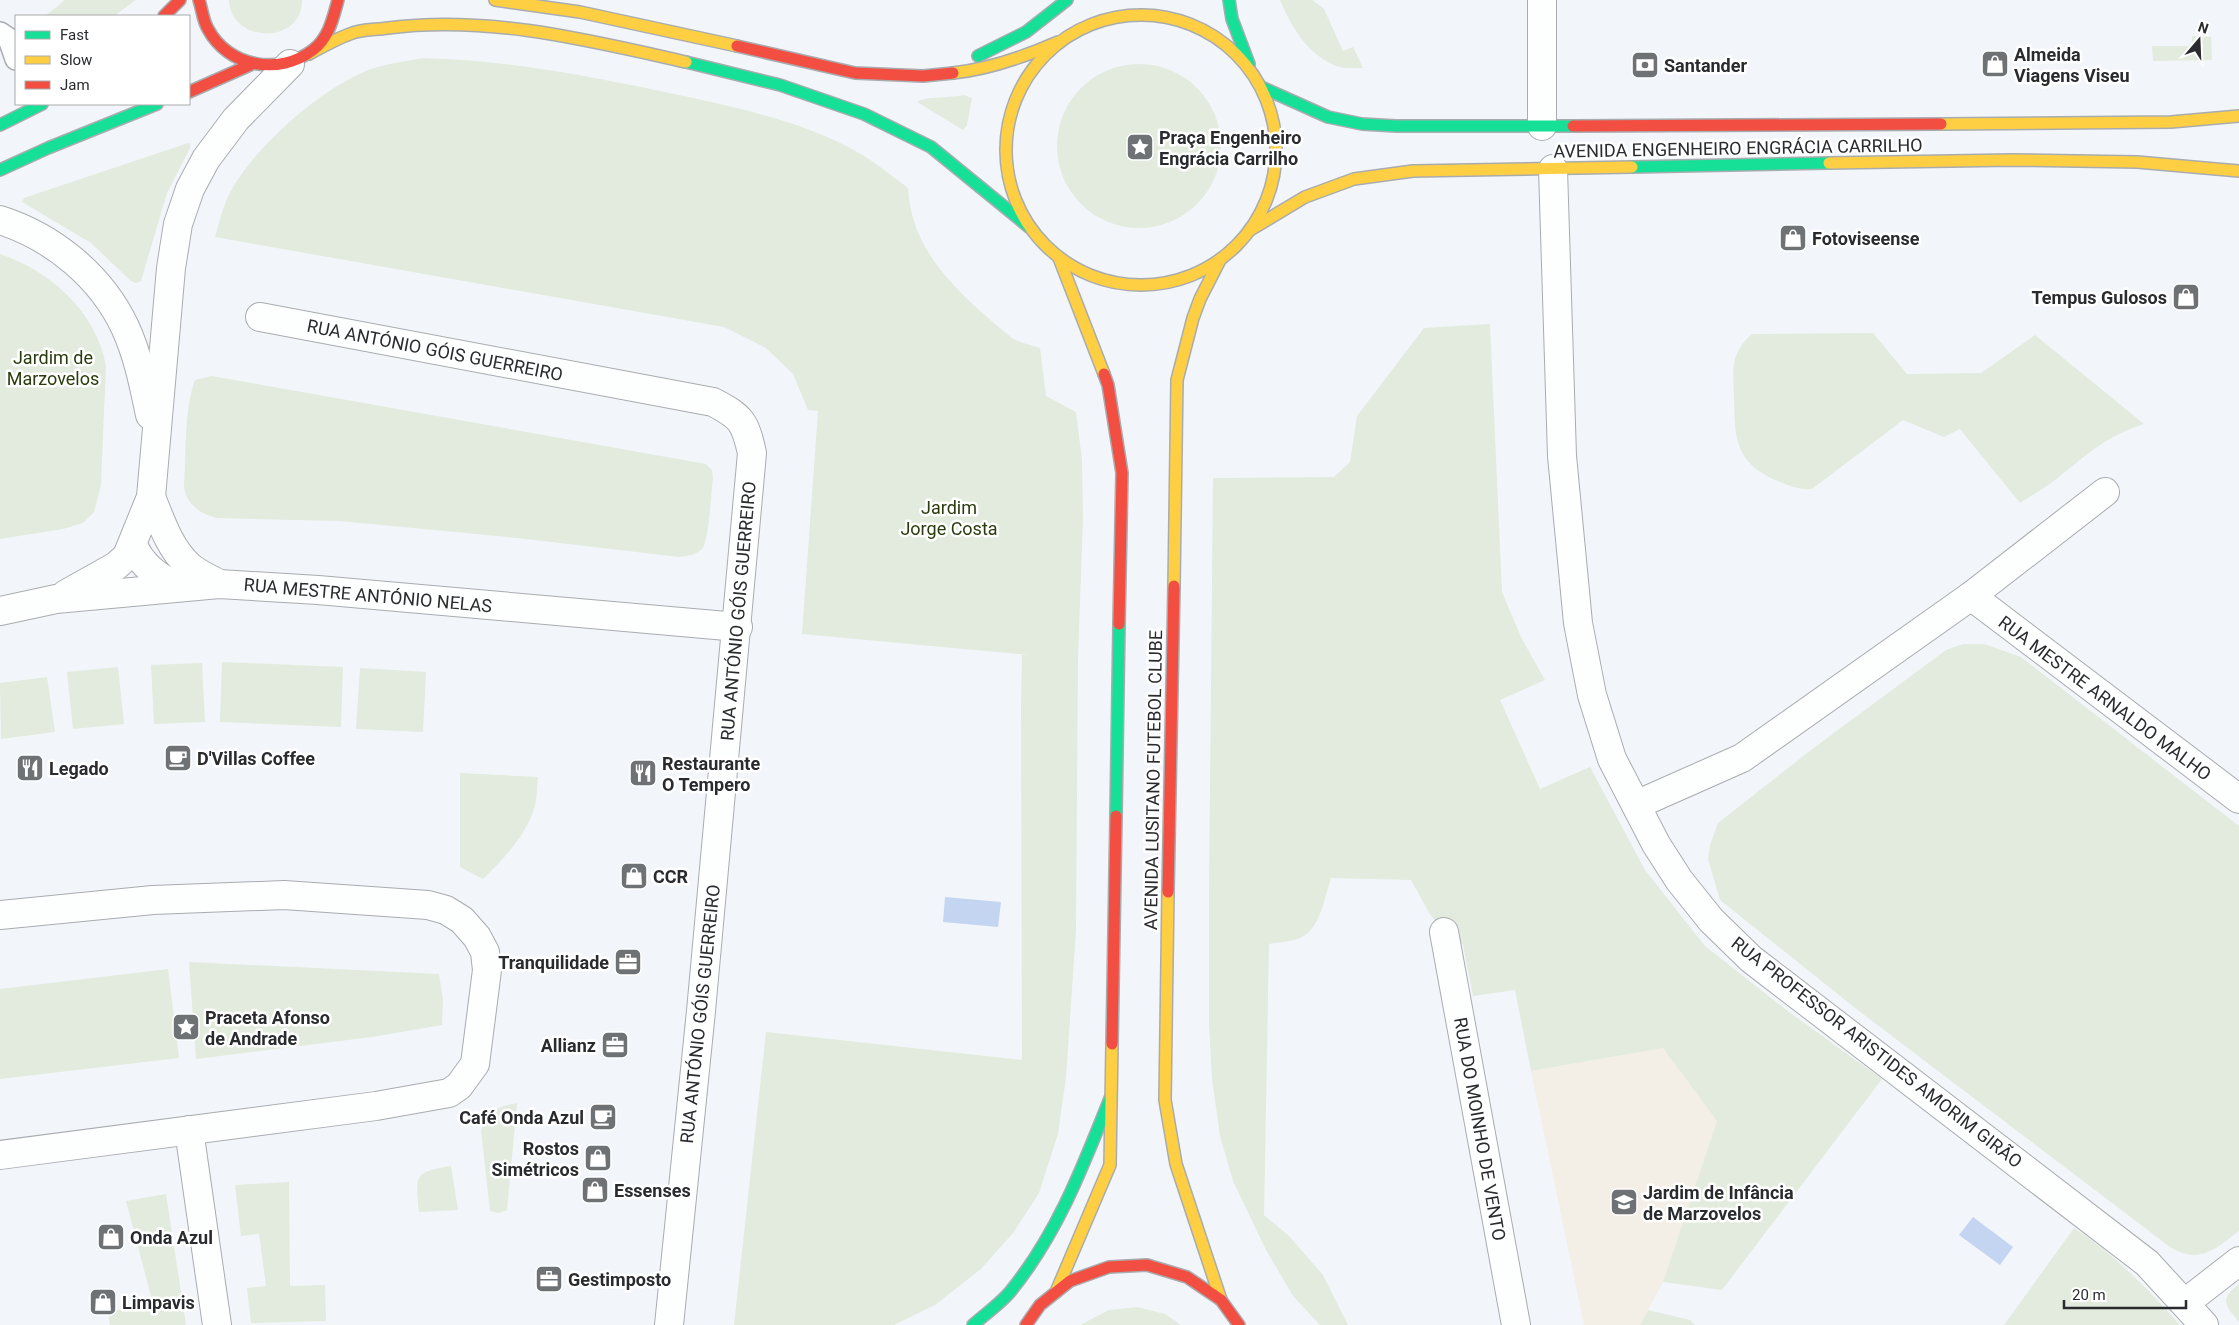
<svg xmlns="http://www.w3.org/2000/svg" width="2239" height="1325" viewBox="0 0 2239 1325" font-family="Roboto,sans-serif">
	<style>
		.education { fill: #f4efe6 }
		.green { fill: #e2ebdd }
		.water { fill: #c3d5f0 }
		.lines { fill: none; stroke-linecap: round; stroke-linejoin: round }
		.lane-casing { stroke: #a9acaf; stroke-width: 24 }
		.street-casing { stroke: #a9acaf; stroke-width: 30 }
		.fast-casing { stroke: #a9acaf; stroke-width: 14 }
		.slow-casing { stroke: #a9acaf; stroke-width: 14 }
		.jam-casing { stroke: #a9acaf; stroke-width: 14 }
		.lane { stroke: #fdfefe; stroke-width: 21 }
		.street { stroke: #fdfefe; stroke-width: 28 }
		.fast { stroke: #16e098; stroke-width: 11 }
		.slow { stroke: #ffcf43; stroke-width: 11 }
		.jam { stroke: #f24e42; stroke-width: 11 }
		.labels { text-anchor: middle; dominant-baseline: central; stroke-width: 5; stroke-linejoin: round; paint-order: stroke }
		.poi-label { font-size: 18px; font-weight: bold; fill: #292b2e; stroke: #fff; text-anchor: start }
		.street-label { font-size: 18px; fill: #292b2e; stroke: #fff }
		.park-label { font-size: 18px; fill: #2a3b0d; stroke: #fff }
	</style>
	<rect width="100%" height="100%" fill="#f2f6fa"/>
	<polygon class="education" points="1663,1048 1717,1121 1663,1282 1640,1325 1584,1325 1531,1071"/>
	<g class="green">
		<polygon points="65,0 136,0 114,16 45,16"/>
		<path d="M229 0H302C303 44 231 45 229 0Z"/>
		<path d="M1280 0H1312L1324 9 1343 51 1353 47 1363 68C1355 68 1346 69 1339 67 1308 56 1292 28 1280 0Z"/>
		<polygon points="2192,36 2211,37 2212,60 2153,61 2152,46 2192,46"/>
		<path d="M423 58C497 60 568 72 641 87 715 103 811 119 875 163 886 171 897 180 908 188 911 241 942 276 979 310 990 319 1000 329 1011 337 1019 343 1031 345 1040 348L1046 396 1076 412 1082 460 1083 518 1078 659 1076 930 1066 1077 1058 1134 1039 1193 1013 1233 981 1269 935 1305 894 1325H734L766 1032 1022 1060 1021 706 1022 655H1030L802 634 818 411 808 410 793 374 766 348 724 327 215 237C219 224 222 209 228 197 249 151 323 86 371 69 387 64 406 61 423 58Z"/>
		<circle cx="1139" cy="146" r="82"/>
		<path d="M964 95 972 98 967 125 963 130 917 102C925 96 952 98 964 95Z"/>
		<polygon points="188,143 190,144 190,148 167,193 143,274 141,281 136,283 131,281 91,243 22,202 24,198"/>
		<path d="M0 254C51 271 96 312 106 366L101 485 94 512 83 523 63 529 0 539Z"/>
		<path d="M1490 324 1502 592 1521 637 1545 680 1500 700 1540 789 1590 767 1645 870 1705 946 1789 1012 1882 1079 1722 1290 1663 1282 1717 1121 1663 1048 1531 1071 1515 990 1473 996 1463 945 1431 916 1411 880 1331 878C1325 896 1321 925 1304 936 1294 942 1279 942 1269 944L1264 1215 1289 1236 1323 1275 1348 1325H1320L1293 1296 1266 1250 1233 1181 1220 1136 1212 1079 1209 1023V890L1213 478 1334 477 1350 462 1357 416 1424 328Z"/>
		<path d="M1873 333 1907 374 1981 373 2035 335 2144 424C2104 437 2087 455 2055 480 2044 488 2031 496 2020 503L1960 429 1944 437 1903 420 1812 489C1798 490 1788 485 1775 480 1734 461 1735 438 1734 397 1733 371 1730 353 1752 334Z"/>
		<path d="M212 376 706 464 712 470 713 478C711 491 709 542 702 549 696 555 687 556 679 557L517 538 340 521 216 518C200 513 188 506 184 488 186 456 184 409 195 380Z"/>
		<path d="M1963 644H1984L2021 657 2239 826V1231C2215 1249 2200 1265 2170 1247L1859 1011 1720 900 1708 859 1710 845 1718 823 1811 750 1946 650Z"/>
		<polygon points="222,662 343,667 341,727 220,722"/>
		<polygon points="202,663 205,722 154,724 151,665"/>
		<polygon points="118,667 124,724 73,729 67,672"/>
		<polygon points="360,668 426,672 423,732 356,729"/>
		<polygon points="47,677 55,732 1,739 0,683"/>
		<path d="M460 773 538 777C537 785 537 794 536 801 530 831 504 859 483 879L460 867Z"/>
		<polygon points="189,962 439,974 443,1000 442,1025 372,1037 196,1059"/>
		<polygon points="168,969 179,1058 0,1079 0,989"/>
		<path d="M517 1103 507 1210 499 1213 490 1211 481 1130C488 1110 497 1107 517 1103Z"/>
		<path d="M451 1166 458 1210 419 1212C416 1175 413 1172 451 1166Z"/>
		<polygon points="289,1182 290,1286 325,1285 326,1321 251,1323 247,1288 266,1286 259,1234 241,1236 235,1185"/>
		<polygon points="166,1194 186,1325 110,1325 108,1313 152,1300 126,1201"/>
		<path d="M2074 1228C2114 1254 2148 1289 2180 1325H2004Z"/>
		<path d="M2239 1284V1322C2225 1305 2219 1299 2239 1284Z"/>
		<polygon points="1137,1307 1165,1314 1181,1325 1080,1325 1109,1310"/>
		<polygon points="1648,1310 1690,1320 1695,1325 1640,1325"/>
	</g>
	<g class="water">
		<polygon points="945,897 1001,902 998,927 943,922"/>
		<polygon points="1973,1217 2013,1247 2000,1265 1959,1235"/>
	</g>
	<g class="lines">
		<g class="lane-casing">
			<polyline id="lane" points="0,33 9,39 16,59"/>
		</g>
		<g class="street-casing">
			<g id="street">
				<polyline points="1542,126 1542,0"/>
				<polyline points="1553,169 1562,456 1578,623 1592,695 1612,759 1656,844 1679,880 1711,920 1751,959 2147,1263 2204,1325"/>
				<path d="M0 220C53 237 101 276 125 327 138 355 144 386 150 415"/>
				<path d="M260 317 713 402C742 417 745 422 752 453L701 1011 669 1325"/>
				<path d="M151 497C161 521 169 547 188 565 196 573 209 578 219 584"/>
				<path d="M133 545C142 566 157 576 177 587"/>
				<polyline points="66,594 116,566 127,556 151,497 171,268 178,224 190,189 206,159 236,119 290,64"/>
				<polyline points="1971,596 2239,799"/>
				<polyline points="0,611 56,599 219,584 318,590 738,627"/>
				<polyline points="1636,805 1742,758 1971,596 2105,492"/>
				<polyline points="0,915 153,900 284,895 428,905 446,910 462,920 477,937 485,952 487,970 475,1064 459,1086 449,1093 376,1106 0,1155"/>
				<polyline points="1444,932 1516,1325"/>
				<polyline points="189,1130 217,1325"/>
				<polyline points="2185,1303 2239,1261"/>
			</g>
		</g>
		<g class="fast-casing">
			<g id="fast">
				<polyline points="1229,0 1232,19 1249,64"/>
				<polyline points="978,56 1026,32 1067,0"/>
				<polyline points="686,62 780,85 864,114 931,147 1029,227"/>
				<polyline points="1261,87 1328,117 1362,124 1396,126 1573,126"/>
				<polyline points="0,125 42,104"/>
				<polyline points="1632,167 1829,163"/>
				<polyline points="0,170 48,148 157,104"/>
				<polyline points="1116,816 1119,624"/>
				<path d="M973 1325C985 1314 1000 1304 1010 1292 1058 1233 1083 1166 1111 1096"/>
			</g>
		</g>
		<g class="slow-casing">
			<g id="slow">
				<polyline points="495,0 580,12 737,46"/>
				<circle cx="1141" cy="150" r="135"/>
				<path d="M309 54C322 47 336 39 350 34 361 29 376 30 388 28 488 15 588 40 686 62"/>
				<path d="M953 73C990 69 1024 57 1058 42"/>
				<polyline points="1941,124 2171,122 2239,116"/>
				<polyline points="1829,163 2012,160 2137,162 2239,171"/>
				<polyline points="1250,230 1305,197 1354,179 1413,171 1632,167"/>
				<polyline points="1059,258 1104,374"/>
				<polyline points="1174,586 1177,380 1193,318 1200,299 1220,260"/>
				<polyline points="1168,892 1165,1100 1176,1164 1221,1300"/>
				<polyline points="1056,1292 1110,1165 1112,1044"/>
			</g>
		</g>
		<g class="jam-casing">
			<g id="jam">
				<path d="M199 0C202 9 203 21 208 29 228 67 279 76 313 50 329 38 333 18 338 0"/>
				<polyline points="164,16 180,0"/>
				<polyline points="737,46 855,73 923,76 953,73"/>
				<polyline points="189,92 250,65"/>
				<polyline points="1573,126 1941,124"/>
				<polyline points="1104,374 1108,385 1122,473 1119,624"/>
				<polyline points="1168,892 1174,586"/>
				<polyline points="1112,1044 1116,816"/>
				<polyline points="1026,1325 1040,1305 1070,1281 1109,1267 1147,1265 1187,1277 1221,1300 1239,1325"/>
			</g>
		</g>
		<use href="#lane" class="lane"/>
		<use href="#street" class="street"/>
		<use href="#fast" class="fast"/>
		<use href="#slow" class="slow"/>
		<use href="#jam" class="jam"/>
	</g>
	<defs>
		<g id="shop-square" transform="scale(1.4375)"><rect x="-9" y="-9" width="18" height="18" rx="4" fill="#6f7275" stroke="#fff"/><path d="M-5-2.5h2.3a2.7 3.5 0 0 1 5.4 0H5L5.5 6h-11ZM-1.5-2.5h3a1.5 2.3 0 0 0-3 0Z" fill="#fff"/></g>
		<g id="bank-square" transform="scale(1.4375)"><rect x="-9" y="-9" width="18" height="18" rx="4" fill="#6f7275" stroke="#fff"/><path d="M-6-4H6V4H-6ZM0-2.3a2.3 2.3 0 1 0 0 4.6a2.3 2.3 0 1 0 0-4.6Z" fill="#fff"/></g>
		<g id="sight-square" transform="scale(1.4375)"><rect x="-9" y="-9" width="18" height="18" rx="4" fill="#6f7275" stroke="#fff"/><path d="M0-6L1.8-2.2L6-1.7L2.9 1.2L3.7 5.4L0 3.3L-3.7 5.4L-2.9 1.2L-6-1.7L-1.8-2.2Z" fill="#fff"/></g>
		<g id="cafe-square" transform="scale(1.4375)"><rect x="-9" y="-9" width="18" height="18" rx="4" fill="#6f7275" stroke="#fff"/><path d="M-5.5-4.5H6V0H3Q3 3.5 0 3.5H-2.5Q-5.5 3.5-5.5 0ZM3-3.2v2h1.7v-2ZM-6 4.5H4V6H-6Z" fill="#fff"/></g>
		<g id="restaurant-square" transform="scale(1.4375)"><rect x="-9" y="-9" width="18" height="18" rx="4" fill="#6f7275" stroke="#fff"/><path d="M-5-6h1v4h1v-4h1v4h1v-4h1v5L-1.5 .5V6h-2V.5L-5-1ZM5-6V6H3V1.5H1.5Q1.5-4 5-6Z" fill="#fff"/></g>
		<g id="office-square" transform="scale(1.4375)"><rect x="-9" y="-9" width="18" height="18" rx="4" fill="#6f7275" stroke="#fff"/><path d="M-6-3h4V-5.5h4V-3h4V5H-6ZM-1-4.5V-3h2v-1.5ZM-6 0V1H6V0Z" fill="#fff"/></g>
		<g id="school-square" transform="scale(1.4375)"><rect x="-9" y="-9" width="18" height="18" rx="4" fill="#6f7275" stroke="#fff"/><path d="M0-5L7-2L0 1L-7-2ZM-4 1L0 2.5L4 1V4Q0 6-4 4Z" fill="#fff"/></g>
	</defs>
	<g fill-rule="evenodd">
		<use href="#shop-square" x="1995" y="64"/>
		<use href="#bank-square" x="1645" y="65"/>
		<use href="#sight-square" x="1140" y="147"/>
		<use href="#shop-square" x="1793" y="238"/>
		<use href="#shop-square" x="2186" y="297"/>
		<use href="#cafe-square" x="178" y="758"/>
		<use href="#restaurant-square" x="30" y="768"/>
		<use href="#restaurant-square" x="643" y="773"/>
		<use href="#shop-square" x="634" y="876"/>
		<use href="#office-square" x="628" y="962"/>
		<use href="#sight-square" x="186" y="1027"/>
		<use href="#office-square" x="615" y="1045"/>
		<use href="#cafe-square" x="603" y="1117"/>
		<use href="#shop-square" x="598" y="1158"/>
		<use href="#shop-square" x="595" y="1190"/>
		<use href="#school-square" x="1624" y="1202"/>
		<use href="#shop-square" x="111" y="1237"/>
		<use href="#office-square" x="549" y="1279"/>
		<use href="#shop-square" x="103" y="1302"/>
	</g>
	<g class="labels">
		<g class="poi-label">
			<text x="2014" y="54">Almeida<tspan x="2014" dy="21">Viagens Viseu</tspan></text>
			<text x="1664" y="65">Santander</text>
			<text x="1159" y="137">Praça Engenheiro<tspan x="1159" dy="21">Engrácia Carrilho</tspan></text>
			<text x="1812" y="238">Fotoviseense</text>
			<text x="2167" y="297" text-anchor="end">Tempus Gulosos</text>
			<text x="197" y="758">D'Villas Coffee</text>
			<text x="662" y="763">Restaurante<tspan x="662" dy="21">O Tempero</tspan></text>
			<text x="49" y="768">Legado</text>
			<text x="653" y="876">CCR</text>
			<text x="609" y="962" text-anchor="end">Tranquilidade</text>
			<text x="205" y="1017">Praceta Afonso<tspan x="205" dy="21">de Andrade</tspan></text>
			<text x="596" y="1045" text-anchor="end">Allianz</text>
			<text x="584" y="1117" text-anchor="end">Café Onda Azul</text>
			<text x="579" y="1148" text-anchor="end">Rostos<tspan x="579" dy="21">Simétricos</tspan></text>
			<text x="614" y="1190">Essenses</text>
			<text x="1643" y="1192">Jardim de Infância<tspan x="1643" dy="21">de Marzovelos</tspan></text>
			<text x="130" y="1237">Onda Azul</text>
			<text x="568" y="1279">Gestimposto</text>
			<text x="122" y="1302">Limpavis</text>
		</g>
		<g class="street-label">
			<text transform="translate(1738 148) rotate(-1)">AVENIDA ENGENHEIRO ENGRÁCIA CARRILHO</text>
			<text transform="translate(435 350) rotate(11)">RUA ANTÓNIO GÓIS GUERREIRO</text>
			<text transform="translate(368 595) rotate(5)">RUA MESTRE ANTÓNIO NELAS</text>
			<text transform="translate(738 611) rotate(-85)">RUA ANTÓNIO GÓIS GUERREIRO</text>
			<text transform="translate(2105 698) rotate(37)">RUA MESTRE ARNALDO MALHO</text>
			<text transform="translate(1153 780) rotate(-89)">AVENIDA LUSITANO FUTEBOL CLUBE</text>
			<text transform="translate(700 1014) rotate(-84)">RUA ANTÓNIO GÓIS GUERREIRO</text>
			<text transform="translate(1877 1052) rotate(38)">RUA PROFESSOR ARISTIDES AMORIM GIRÃO</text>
			<text transform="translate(1480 1129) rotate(80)">RUA DO MOINHO DE VENTO</text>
		</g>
		<g class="park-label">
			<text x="53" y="357">Jardim de<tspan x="53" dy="21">Marzovelos</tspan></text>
			<text x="949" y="507">Jardim<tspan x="949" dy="21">Jorge Costa</tspan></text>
		</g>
	</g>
	<rect x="15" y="15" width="175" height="90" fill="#ffffff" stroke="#a9aaab"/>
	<rect x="25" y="31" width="25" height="8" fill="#16e098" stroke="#a9aaab"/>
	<text x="60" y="40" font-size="15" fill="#292b2e">Fast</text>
	<rect x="25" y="56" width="25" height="8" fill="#ffcf43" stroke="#a9aaab"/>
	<text x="60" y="65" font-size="15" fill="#292b2e">Slow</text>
	<rect x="25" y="81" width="25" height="8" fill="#f24e42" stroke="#a9aaab"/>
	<text x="60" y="90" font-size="15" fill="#292b2e">Jam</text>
	<g transform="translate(2199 40) rotate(19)" stroke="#ffffff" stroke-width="4" paint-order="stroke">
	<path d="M0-4L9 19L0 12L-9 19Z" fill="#292b2e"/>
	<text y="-8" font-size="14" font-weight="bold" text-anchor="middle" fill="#292b2e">N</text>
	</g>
	<path d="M2064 1300v8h122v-8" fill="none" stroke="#292b2e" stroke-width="2.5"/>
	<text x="2072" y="1300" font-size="15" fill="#292b2e" stroke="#ffffff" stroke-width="4" paint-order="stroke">20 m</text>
</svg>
